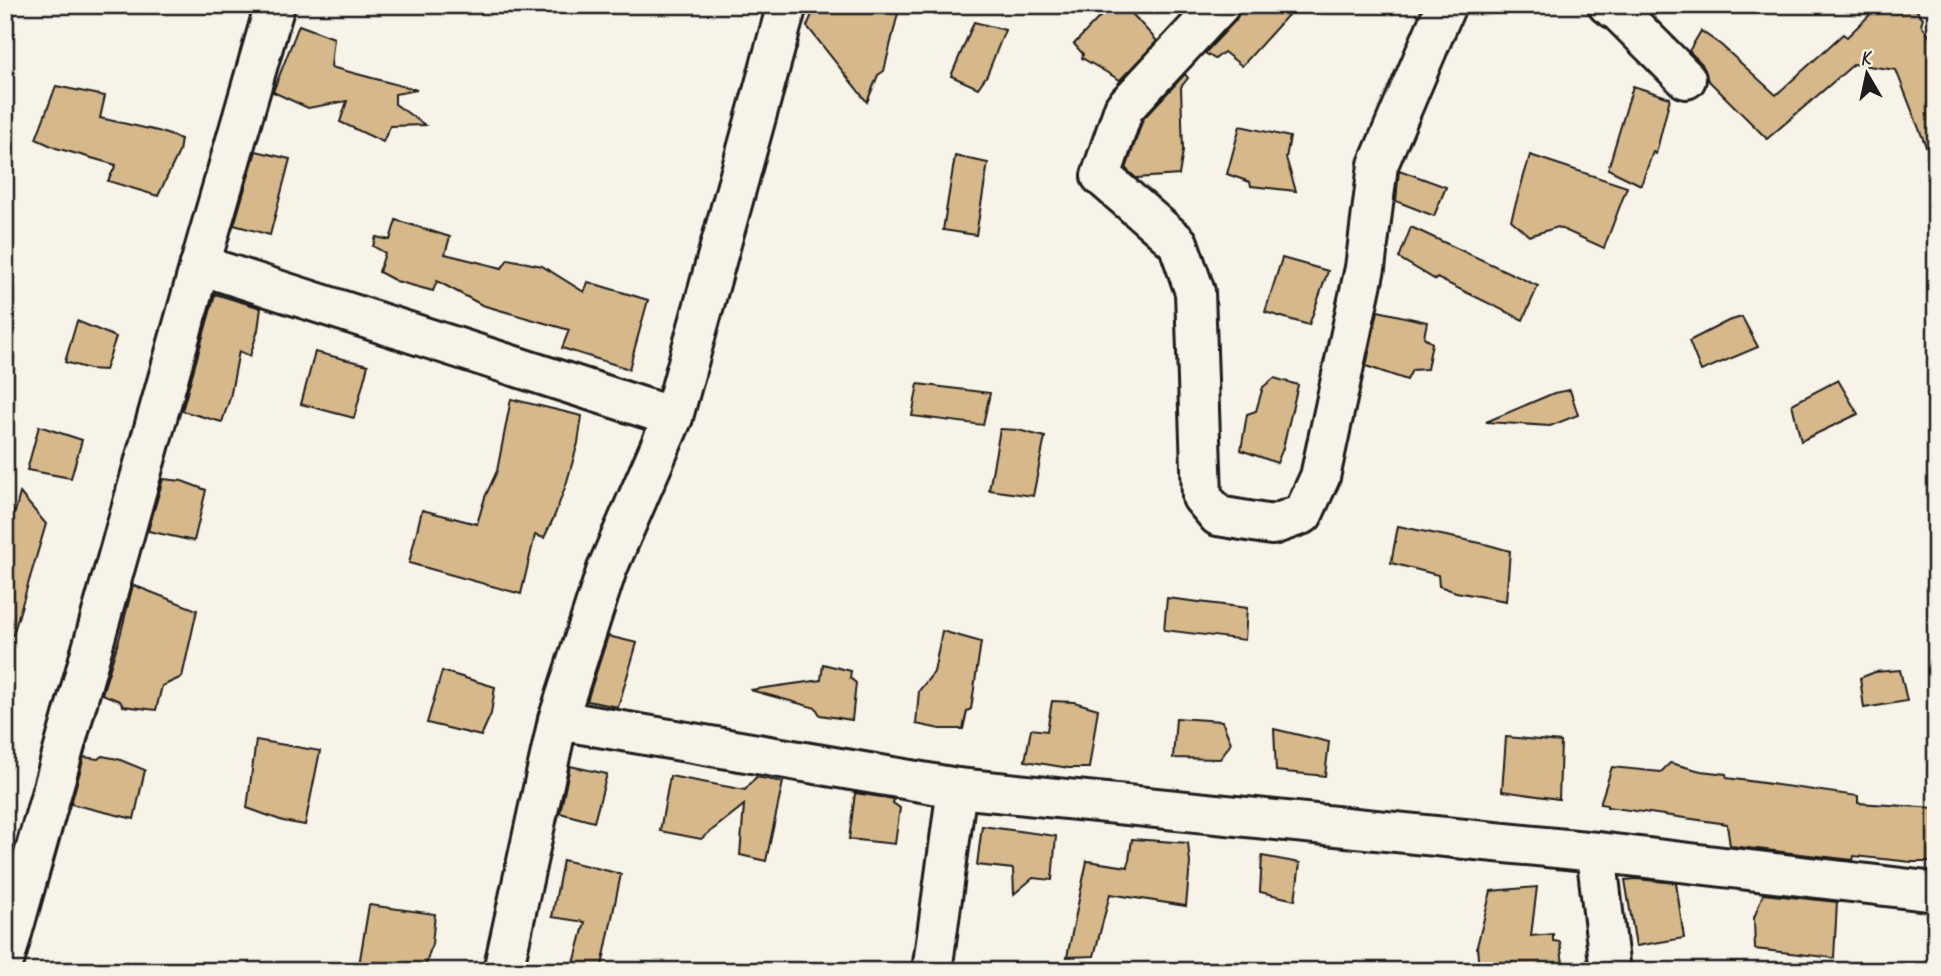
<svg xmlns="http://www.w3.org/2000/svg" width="1941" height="976" viewBox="0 0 1941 976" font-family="Caveat,sans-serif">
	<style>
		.building { fill: #d6b88a; stroke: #1c1c1c; stroke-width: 2 }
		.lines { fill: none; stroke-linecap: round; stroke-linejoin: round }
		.street-casing { stroke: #1c1c1c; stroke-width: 44 }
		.street { stroke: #f7f3e8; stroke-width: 38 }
	</style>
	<rect width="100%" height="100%" fill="#f7f3e8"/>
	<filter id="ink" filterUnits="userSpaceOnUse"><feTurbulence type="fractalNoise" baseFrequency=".0143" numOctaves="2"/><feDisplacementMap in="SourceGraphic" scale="14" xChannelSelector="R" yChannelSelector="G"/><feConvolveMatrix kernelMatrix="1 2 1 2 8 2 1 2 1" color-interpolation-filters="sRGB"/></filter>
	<g filter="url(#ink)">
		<g class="building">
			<polygon points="816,5 900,5 884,71 878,75 867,102 807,26"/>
			<polygon points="1111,5 1124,5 1157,41 1120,80 1082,58 1083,54 1074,44"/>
			<polygon points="1241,5 1297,5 1242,66 1224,52 1215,59 1205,53 1236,20"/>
			<polygon points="1880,5 1912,5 1923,18 1921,24 1936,46 1936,167 1934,167 1896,70 1854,64 1767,139 1707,79 1702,64 1689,51 1701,31 1721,45 1776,95 1843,34 1847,37"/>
			<polygon points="974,22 1005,30 987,75 978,88 951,76"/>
			<polygon points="299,25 334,38 331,67 417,90 395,94 395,104 425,125 390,126 383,142 340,122 347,101 308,108 273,92"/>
			<polygon points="1185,74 1188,78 1181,87 1183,151 1179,175 1136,178 1126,169 1143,119"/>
			<polygon points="56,86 105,96 100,118 158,131 181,139 179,152 158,196 108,181 116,165 56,148 36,139"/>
			<polygon points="1633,86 1670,98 1656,154 1653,152 1641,185 1608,169"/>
			<polygon points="1240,126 1290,137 1286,158 1296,191 1251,186 1250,182 1227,174"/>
			<polygon points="256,151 290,159 270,235 234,225"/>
			<polygon points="1530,155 1627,187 1604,248 1558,227 1529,236 1511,220"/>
			<polygon points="955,156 988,163 976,235 943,230"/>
			<polygon points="1399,170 1446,187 1434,216 1396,201"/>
			<polygon points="396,220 450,237 445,254 502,268 508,259 542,266 584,292 588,282 648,300 629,369 562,348 569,330 482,305 437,281 433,291 396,281 379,272 385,253 373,246 376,237 390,240"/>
			<polygon points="1411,227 1538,286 1523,320 1437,278 1436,280 1399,258"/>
			<polygon points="1282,258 1328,271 1309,325 1265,312"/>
			<polygon points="215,294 261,308 258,330 250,356 239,351 230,398 222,422 182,411"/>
			<polygon points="1378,311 1427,322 1424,337 1432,343 1427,369 1412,370 1407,380 1366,366"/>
			<polygon points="1742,317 1758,347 1701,371 1689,341 1728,321"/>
			<polygon points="77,321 116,337 105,370 89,369 65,362"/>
			<polygon points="315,352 368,365 354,418 301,404"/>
			<polygon points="1274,378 1298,385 1283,448 1277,463 1241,450 1247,414 1256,411 1263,387"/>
			<polygon points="1838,380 1858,414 1801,441 1792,404"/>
			<polygon points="918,384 990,393 983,425 912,416"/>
			<polygon points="1570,390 1578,415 1550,426 1486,422 1554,393"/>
			<polygon points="511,399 582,416 578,443 566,485 554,517 544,538 535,535 521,594 409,563 422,510 477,524 485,497 497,471"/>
			<polygon points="39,426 82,440 71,478 27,470"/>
			<polygon points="1000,429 1018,430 1045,437 1033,496 989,490"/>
			<polygon points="163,479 182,481 206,490 194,541 148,531"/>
			<polygon points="20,493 46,524 13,635 5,634 5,510 15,512"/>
			<polygon points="1398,526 1485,544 1510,551 1506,601 1456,592 1439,586 1438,575 1391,563"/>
			<polygon points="133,585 197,610 182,677 162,686 156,710 123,706 120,701 102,694 120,636"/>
			<polygon points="1167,598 1247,608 1245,640 1164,630"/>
			<polygon points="942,631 981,642 971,709 967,711 963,729 940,729 916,724 919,691 934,672"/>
			<polygon points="608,636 637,643 618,707 587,701"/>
			<polygon points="823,664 851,671 850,678 856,683 852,720 820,715 816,708 750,690 821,680"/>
			<polygon points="1900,670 1907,701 1864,708 1860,678 1875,672"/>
			<polygon points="442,671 495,687 491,714 481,736 427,723"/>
			<polygon points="1052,701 1074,702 1098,709 1089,768 1069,768 1025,761 1031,729 1047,731"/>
			<polygon points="1176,718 1222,721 1231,743 1220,759 1173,758"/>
			<polygon points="1274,729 1329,742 1325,776 1276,771"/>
			<polygon points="1506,737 1561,742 1559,799 1502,791"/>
			<polygon points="256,740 320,751 305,825 283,821 247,808"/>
			<polygon points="102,756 118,759 145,770 134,819 71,804 84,757 98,759"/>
			<polygon points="1670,763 1701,771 1726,774 1727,778 1858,796 1858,803 1936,808 1936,862 1912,862 1854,856 1853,860 1730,846 1727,824 1607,807 1607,805 1600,804 1612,767 1661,772"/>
			<polygon points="570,766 607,774 594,822 560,813"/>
			<polygon points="670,776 745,790 756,777 783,782 766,861 740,855 744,805 701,839 660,831"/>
			<polygon points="855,793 894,799 893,803 900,808 895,844 849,839"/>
			<polygon points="982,826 1056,836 1052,880 1033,878 1014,894 1013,869 977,865"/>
			<polygon points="1132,839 1188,843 1190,863 1186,906 1110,894 1094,956 1067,957 1087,861 1128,867"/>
			<polygon points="1262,856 1300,863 1295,900 1260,892"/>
			<polygon points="563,860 621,874 601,971 572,971 585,922 552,917"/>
			<polygon points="1636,879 1676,883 1684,938 1636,946 1625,880"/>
			<polygon points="1537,887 1531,936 1553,934 1553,941 1560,942 1564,971 1479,971 1477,946 1491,891"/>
			<polygon points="1763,894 1837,902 1834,958 1755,949 1754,918"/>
			<polygon points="369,905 435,914 432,944 424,971 358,971"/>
		</g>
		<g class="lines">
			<g class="street-casing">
				<g id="street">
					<polyline points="1220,5 1124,108 1101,176 1178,243 1195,292 1202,497 1218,516 1272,525 1303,514 1320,477 1365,268 1378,165 1446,5"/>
					<polyline points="1608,5 1619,12 1686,79"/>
					<polyline points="200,265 673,417"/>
					<polyline points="558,720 957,788 1596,852 1936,892"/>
					<polyline points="1596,852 1610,971"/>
					<polyline points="5,958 200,265 275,5"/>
					<polyline points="503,971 558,720 607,569 673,417 787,5"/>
					<polyline points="932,971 957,788"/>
				</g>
			</g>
			<use href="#street" class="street"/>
		</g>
	</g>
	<rect width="1941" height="976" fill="none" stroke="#f7f3e8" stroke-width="28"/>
	<rect x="14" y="14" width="1913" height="948" fill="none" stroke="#1c1c1c" stroke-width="2.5" filter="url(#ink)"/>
	<g transform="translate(1867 74) rotate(351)" stroke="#f7f3e8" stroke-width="5" paint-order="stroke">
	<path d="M0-5L12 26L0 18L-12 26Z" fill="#1c1c1c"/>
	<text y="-10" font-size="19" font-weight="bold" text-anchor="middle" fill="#1c1c1c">K</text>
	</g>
</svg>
